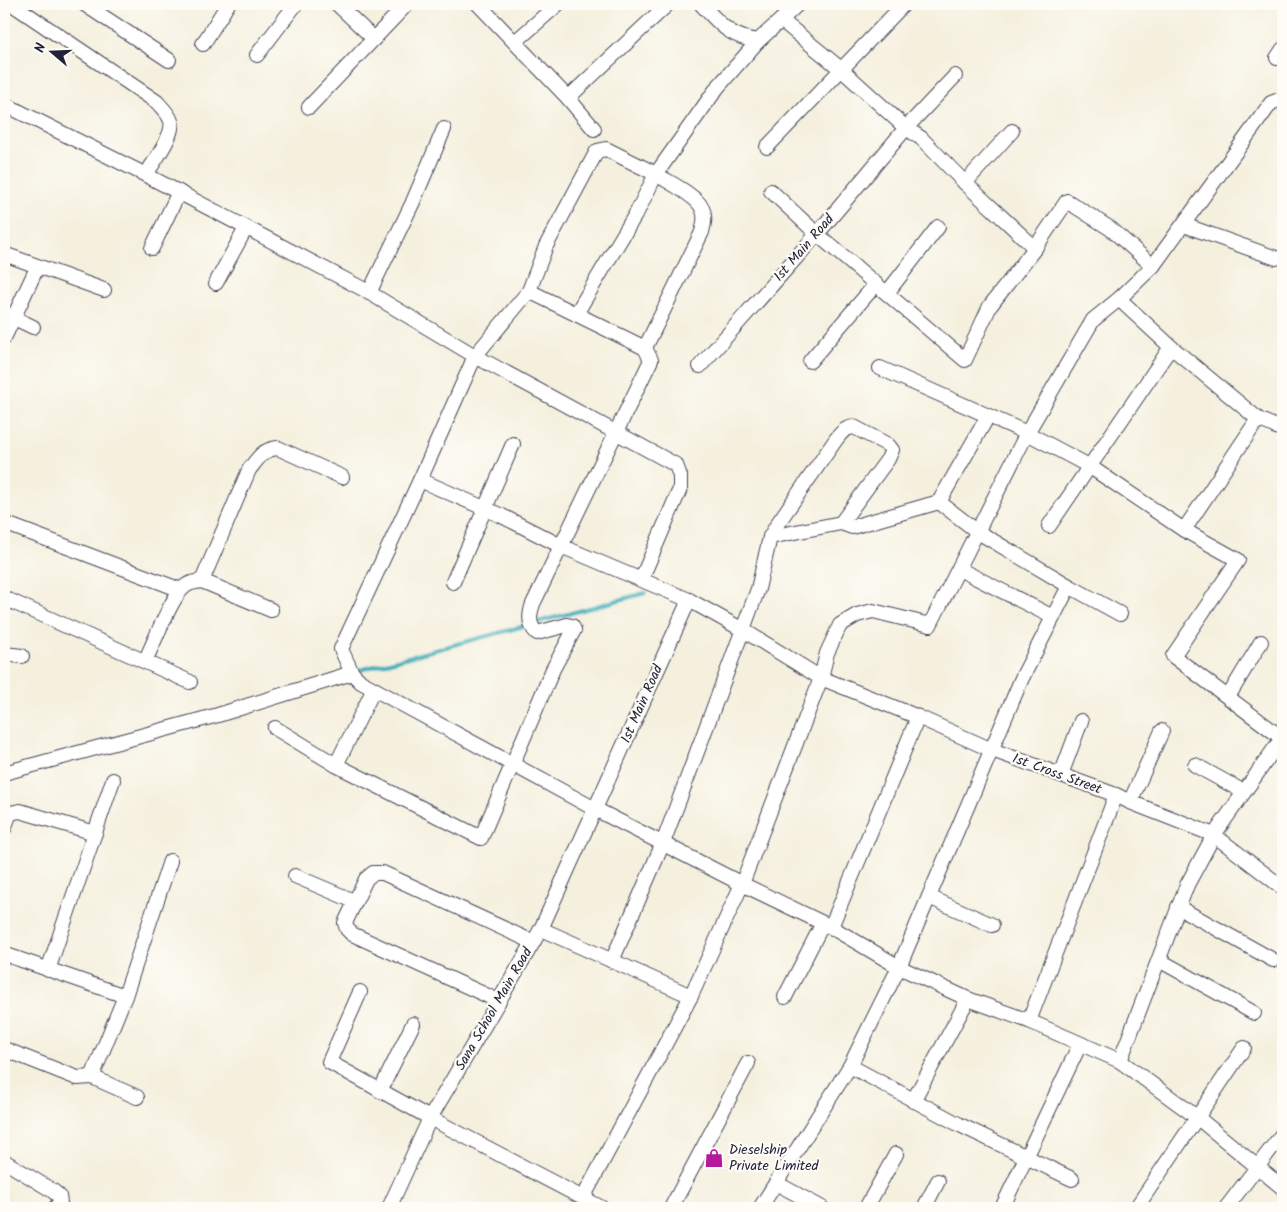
<svg xmlns="http://www.w3.org/2000/svg" width="1287" height="1212" viewBox="0 0 1287 1212" font-family="Kalam,sans-serif">
	<style>
		.lines { fill: none; stroke-linecap: round; stroke-linejoin: round }
		.stream { stroke: #3dadbb; stroke-width: 4 }
		.minor-casing { stroke: #424153; stroke-width: 16 }
		.minor { stroke: #fff; stroke-width: 14 }
		.labels { text-anchor: middle; dominant-baseline: central; stroke-width: 4.5; stroke-linejoin: round; paint-order: stroke }
		.street-label { font-size: 14px; fill: #22223b; stroke: #fdfcf7 }
		.poi-label { font-size: 14px; fill: #22223b; stroke: #fdfcf7; text-anchor: start }
	</style>
	<rect width="100%" height="100%" fill="#fdfcf7"/>
	<filter id="ink" filterUnits="userSpaceOnUse"><feTurbulence type="fractalNoise" baseFrequency=".02" numOctaves="2"/><feDisplacementMap in="SourceGraphic" scale="10" xChannelSelector="R" yChannelSelector="G"/><feConvolveMatrix kernelMatrix="1 2 1 2 8 2 1 2 1" color-interpolation-filters="sRGB"/></filter>
	<filter id="wash" filterUnits="userSpaceOnUse"><feTurbulence type="fractalNoise" baseFrequency=".0096" numOctaves="4" result="noise"/><feDisplacementMap in="SourceGraphic" scale="20" xChannelSelector="R" yChannelSelector="G"/><feGaussianBlur stdDeviation="1.12" result="paint"/><feColorMatrix in="noise" values="0 0 0 0 0 0 0 0 0 0 0 0 0 0 0 0 0 1.4 0 .05"/><feComposite in="paint" operator="in"/></filter>
	<g filter="url(#wash)">
		<rect width="100%" height="100%" fill="#f5f0de"/>
		<g class="lines">
			<g class="stream">
				<polyline points="534,623 645,593"/>
				<polyline points="356,671 528,625"/>
			</g>
		</g>
	</g>
	<g filter="url(#ink)">
		<g class="lines">
			<g class="minor-casing">
				<g id="minor">
					<path d="M12 4 157 102C162 108 169 114 171 121 175 135 153 162 146 175"/>
					<polyline points="84,4 169,60"/>
					<polyline points="337,4 374,39"/>
					<polyline points="478,4 568,98 594,129"/>
					<path d="M701 4C720 24 729 37 758 41L781 20 842 70 906 128 921 138 965 183 1035 248 1067 201 1111 229 1153 266"/>
					<polyline points="781,20 798,4"/>
					<polyline points="515,42 558,4"/>
					<polyline points="203,44 228,4"/>
					<polyline points="257,55 296,4"/>
					<polyline points="1277,58 1283,49"/>
					<polyline points="568,98 668,4"/>
					<polyline points="4,104 146,175 363,289 475,356 676,465 680,476 680,489 641,580"/>
					<polyline points="309,107 407,4"/>
					<polyline points="767,147 904,4"/>
					<polyline points="965,183 1012,131"/>
					<polyline points="771,191 817,234 965,360 990,306 1035,248"/>
					<polyline points="1184,225 1276,258"/>
					<polyline points="152,248 179,192"/>
					<polyline points="4,254 104,290"/>
					<polyline points="216,283 246,228"/>
					<polyline points="369,293 412,204 444,129"/>
					<polyline points="887,293 938,227"/>
					<polyline points="1119,299 1171,347 1258,419 1283,430"/>
					<polyline points="4,313 33,327"/>
					<polyline points="576,314 637,212 656,174 606,149 597,151 546,246 529,291 475,356 420,480 341,649 352,673 361,682 595,809 742,884 821,678 827,653 840,625 857,615 873,611 930,625 1027,433 1093,320 1119,299 1153,266 1271,103 1279,100 1283,102"/>
					<polyline points="4,338 34,274"/>
					<path d="M645 348 702 232C704 224 706 216 702 208 696 195 668 182 656 174L717 88 758 41"/>
					<polyline points="810,361 876,284"/>
					<polyline points="700,366 817,234 906,128 955,76"/>
					<polyline points="880,368 1027,433 1089,466 1184,530 1238,560 1173,656 1282,738 1214,835 1187,885 1120,1061"/>
					<polyline points="420,480 502,516 561,546 689,600 743,630 821,678 918,717 992,750 1116,795 1130,802 1214,835 1283,888"/>
					<polyline points="939,502 978,532 1069,586 1120,614"/>
					<polyline points="4,523 181,590"/>
					<polyline points="1049,526 1171,347"/>
					<polyline points="1184,530 1258,419"/>
					<polyline points="770,537 841,523 852,527 939,502 988,416"/>
					<polyline points="959,569 1053,617"/>
					<polyline points="202,581 271,610"/>
					<polyline points="453,582 513,444"/>
					<polyline points="4,598 190,682"/>
					<polyline points="4,654 22,656"/>
					<path d="M145 661C154 643 169 603 181 590 187 583 194 582 202 581L249 470C258 458 263 449 278 448L342 477"/>
					<path d="M374 689 336 765 481 838 553 669 574 630 572 626 567 625 537 633C528 625 529 615 533 604L651 360 645 348 529 291"/>
					<polyline points="1228,697 1261,642"/>
					<polyline points="275,728 336,765"/>
					<polyline points="1195,765 1244,792"/>
					<polyline points="4,773 218,715 352,673"/>
					<polyline points="1061,775 1081,721"/>
					<polyline points="1130,802 1162,731"/>
					<polyline points="4,829 10,813 20,811 95,833"/>
					<polyline points="295,876 354,901"/>
					<polyline points="929,897 992,925"/>
					<polyline points="1178,907 1273,960"/>
					<polyline points="831,927 918,717"/>
					<polyline points="541,929 691,996 742,884 831,927 899,967 968,999 1029,1021 1120,1061 1198,1118 1283,1188"/>
					<polyline points="4,954 125,996"/>
					<polyline points="1159,960 1254,1013"/>
					<path d="M612 961 663 843 758 589 770 537 778 523 837 438C842 432 845 428 854 427L888 445 892 450 888 459 841 523"/>
					<polyline points="48,970 113,780"/>
					<polyline points="360,992 329,1062 430,1118 602,1208"/>
					<polyline points="785,997 823,923"/>
					<polyline points="499,1001 352,934 347,929 345,923 366,879 373,873 383,873 533,942"/>
					<polyline points="1029,1021 1116,795"/>
					<polyline points="4,1049 77,1078 92,1077"/>
					<polyline points="850,1066 960,1125 1072,1179"/>
					<polyline points="380,1091 413,1024"/>
					<polyline points="137,1097 92,1077 125,996 170,861"/>
					<polyline points="913,1101 968,999"/>
					<polyline points="4,1161 53,1191 59,1196 60,1203 55,1208"/>
					<polyline points="776,1183 822,1208"/>
					<polyline points="583,1198 691,996"/>
					<polyline points="389,1208 430,1118 541,929 689,600"/>
					<polyline points="671,1208 748,1063"/>
					<polyline points="760,1208 850,1066 899,967 1022,678 1069,586"/>
					<polyline points="866,1208 896,1154"/>
					<polyline points="924,1208 938,1181"/>
					<polyline points="1002,1208 1080,1044"/>
					<polyline points="1136,1208 1244,1048"/>
					<polyline points="1226,1208 1283,1133"/>
				</g>
			</g>
			<use href="#minor" class="minor"/>
		</g>
	</g>
	<defs>
		<g id="shop-bare" transform="scale(1.5)"><path d="M-5-2.5h2.3a2.7 3.5 0 0 1 5.4 0H5L5.5 6h-11ZM-1.5-2.5h3a1.5 2.3 0 0 0-3 0Z" fill="#b5179e" stroke="#fdfcf7" stroke-width="2.5" paint-order="stroke"/></g>
	</defs>
	<g fill-rule="evenodd">
		<use href="#shop-bare" x="714" y="1158"/>
	</g>
	<g class="labels">
		<g class="street-label">
			<text transform="translate(804 248) rotate(-49)">1st Main Road</text>
			<text transform="translate(642 704) rotate(-66)">1st Main Road</text>
			<text transform="translate(1057 774) rotate(20)">1st Cross Street</text>
			<text transform="translate(494 1009) rotate(-60)">Sana School Main Road</text>
		</g>
		<g class="poi-label">
			<text x="729" y="1150">Dieselship<tspan x="729" dy="16">Private Limited</tspan></text>
		</g>
	</g>
	<rect width="1287" height="1212" fill="none" stroke="#fdfcf7" stroke-width="20"/>
	<g transform="translate(52 52) rotate(289)" stroke="#fdfcf7" stroke-width="4" paint-order="stroke">
	<path d="M0-4L9 19L0 12L-9 19Z" fill="#22223b"/>
	<text y="-8" font-size="14" font-weight="bold" text-anchor="middle" fill="#22223b">N</text>
	</g>
</svg>
